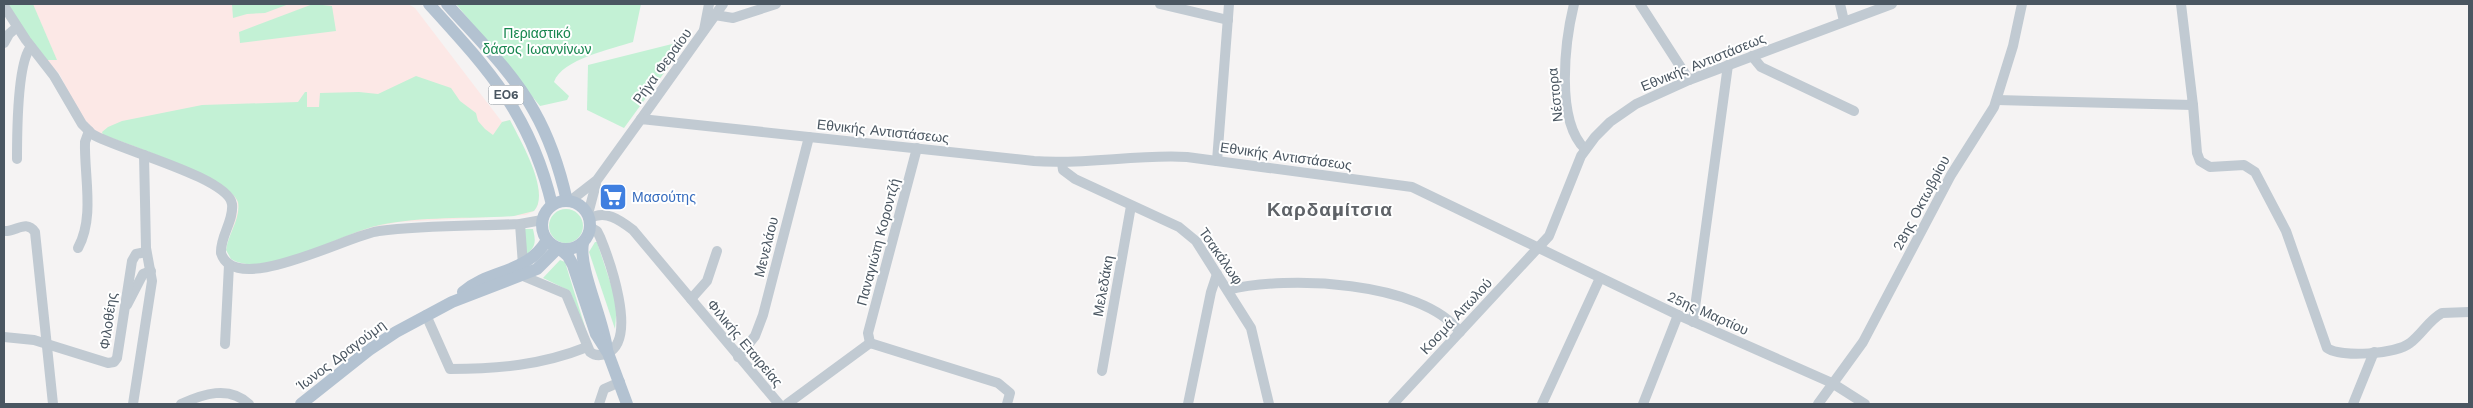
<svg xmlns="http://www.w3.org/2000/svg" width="2473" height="408" viewBox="0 0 2473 408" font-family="'Work Sans',sans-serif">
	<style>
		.medical { fill: #fce8e6 }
		.green { fill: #c3f1d5 }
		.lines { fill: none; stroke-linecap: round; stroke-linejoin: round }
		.minor { stroke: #c1cad2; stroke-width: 10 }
		.major { stroke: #b3c2d1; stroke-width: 12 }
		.labels { text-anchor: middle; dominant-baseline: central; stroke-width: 4; stroke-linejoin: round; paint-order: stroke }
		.shield { fill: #fff; stroke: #808990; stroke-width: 1 }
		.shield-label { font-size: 12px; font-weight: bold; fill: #4a5661 }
		.park-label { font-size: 14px; fill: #17864f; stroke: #fff }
		.street-label { font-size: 14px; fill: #4a5661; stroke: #fff }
		.shop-label { font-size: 14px; fill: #366cbe; stroke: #fff; text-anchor: start }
		.district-label { font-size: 19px; font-weight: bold; letter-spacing: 1px; fill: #5f6368; stroke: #fff }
	</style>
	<rect width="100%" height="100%" fill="#f5f3f3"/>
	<polygon class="medical" points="5,4 408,4 415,8 502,122 510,120 528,157 539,191 538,205 534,211 526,215 399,222 369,228 340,240 226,250 238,209 237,201 231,192 180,164 96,132 79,113 59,73 42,58"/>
	<g class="green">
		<polygon points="5,4 33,4 57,60 45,60"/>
		<polygon points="232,4 289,4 265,13 247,14 233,18"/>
		<polygon points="313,4 332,6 336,31 240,43 239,32"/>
		<path d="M456 4H641L633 42C612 49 562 59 554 82L569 96 567 100 540 106Z"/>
		<polygon points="688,40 624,128 587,110 588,65"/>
		<path d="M416 76 451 88 460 101 476 113 478 121 485 129 493 135 502 122 510 120C520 140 551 192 534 211L514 216C471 219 422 216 380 225 344 232 265 280 231 259L226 250C228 234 241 218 238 202 232 180 126 143 103 135L102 132 108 127 122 121 202 105 298 102 305 92H307V107H319L320 93 359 92 378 94Z"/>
		<circle cx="566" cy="226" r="17"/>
		<path d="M525 229H533C536 243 536 246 525 256Z"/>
		<polygon points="595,242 597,242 617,303 615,329 589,252"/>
		<polygon points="560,260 565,262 589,340 570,291 543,278"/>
	</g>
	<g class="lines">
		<g class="minor">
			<polyline points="1160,4 1228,20"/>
			<path d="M1574 4C1565 41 1555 120 1585 149"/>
			<polyline points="1640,4 1689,80"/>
			<polyline points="1840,4 1844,21"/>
			<path d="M4 6 26 40 54 76 82 124 92 134C116 149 228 177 232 204 234 221 220 236 221 253 235 298 350 234 379 231 425 225 473 226 520 224L542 220"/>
			<polyline points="715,15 733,18 776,4"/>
			<polyline points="704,30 709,4"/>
			<polyline points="4,43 9,34 17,27"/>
			<polyline points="1752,56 1761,67 1854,111"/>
			<polyline points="1997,100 2193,105 2181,4"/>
			<path d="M2193 105 2197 153 2200 161 2210 167 2244 165 2255 172 2286 231 2327 348C2341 358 2396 354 2410 343 2422 334 2429 320 2442 313L2469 312"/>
			<polyline points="641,119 723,4"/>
			<path d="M17 159C17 136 17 62 31 47"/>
			<polyline points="1217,161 1229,4"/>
			<polyline points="1062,163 1063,170 1075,179 1179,227 1196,241 1251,328 1269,404"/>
			<path d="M570 201 597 180 641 119 1034 161C1086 165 1136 154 1187 157L1412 187 1678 315 1832 383 1865 404"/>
			<polyline points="588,214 596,184"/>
			<path d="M589 219C605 209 620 220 633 230L779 404"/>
			<polyline points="520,224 523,265"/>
			<path d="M4 231C16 232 26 219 35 232L53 404"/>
			<path d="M78 248C95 217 84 176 85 142L89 131"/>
			<path d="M523 276 566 294 590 352C595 356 601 356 608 353 638 338 609 259 600 237L597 231 590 227"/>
			<path d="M1228 290C1286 275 1421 281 1460 332"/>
			<polyline points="691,299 707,281 717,251"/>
			<polyline points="127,305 143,274 151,271"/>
			<path d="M426 315 450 369C498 369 542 365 587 347"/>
			<polyline points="1693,322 1728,65"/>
			<polyline points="4,337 34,340 108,363 114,362 117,358 132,261 136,254 146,252"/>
			<polyline points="870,343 868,333 917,148"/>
			<polyline points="225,344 229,265"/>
			<polyline points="738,357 755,336 763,315 809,137"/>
			<polyline points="1102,371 1131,206"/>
			<polyline points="133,404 152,281 146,248 144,155"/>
			<path d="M181 404C203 394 229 385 249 404"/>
			<polyline points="599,404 604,389 620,382"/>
			<polyline points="787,404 870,343 998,383 1010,393 1007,404"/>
			<polyline points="1188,404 1211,292 1217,274"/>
			<polyline points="1393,404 1549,236 1581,156 1595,137 1610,122 1636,104 1689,80 1892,4"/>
			<polyline points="1542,404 1600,278"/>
			<polyline points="1643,404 1678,315"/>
			<polyline points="1818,404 1863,342 1951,175 1994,107 2013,46 2022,4"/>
			<polyline points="2353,404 2374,352"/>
		</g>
		<g class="major">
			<path d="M429 4C489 70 531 115 552 205"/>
			<path d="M447 4C477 38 512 71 534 111 550 139 560 170 567 201"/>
			<circle cx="566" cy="225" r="24"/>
			<path d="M583 243C578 268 604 320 607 350"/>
			<polyline points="560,249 568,256 573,265 596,334 608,353 627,404"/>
			<path d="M463 292C491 268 526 275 547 240"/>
			<polyline points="301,404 369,350 396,332 452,302 537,269 558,248"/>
		</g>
	</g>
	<defs>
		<g id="supermarket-square" transform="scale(1.4375)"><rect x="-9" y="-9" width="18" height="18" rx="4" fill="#3f7fe0" stroke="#fff"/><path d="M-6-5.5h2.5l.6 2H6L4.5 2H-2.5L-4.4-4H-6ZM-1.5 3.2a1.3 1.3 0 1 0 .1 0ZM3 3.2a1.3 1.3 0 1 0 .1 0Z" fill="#fff"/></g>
	</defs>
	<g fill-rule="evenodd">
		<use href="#supermarket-square" x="613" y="197"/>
	</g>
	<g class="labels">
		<rect class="shield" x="488.5" y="85.5" width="35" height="19" rx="4"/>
		<g class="shield-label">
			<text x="506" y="95">ΕΟ6</text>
		</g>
		<g class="park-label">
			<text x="537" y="33">Περιαστικό<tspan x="537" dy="16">δάσος Ιωαννίνων</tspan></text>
		</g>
		<g class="street-label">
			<text transform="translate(1703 62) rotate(-22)">Εθνικής Αντιστάσεως</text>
			<text transform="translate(662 66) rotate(-54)">Ρήγα Φεραίου</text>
			<text transform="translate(1555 95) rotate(-96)">Νέστορα</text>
			<text transform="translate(883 131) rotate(6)">Εθνικής Αντιστάσεως</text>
			<text transform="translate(1286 156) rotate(8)">Εθνικής Αντιστάσεως</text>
			<text transform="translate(1921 203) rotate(-62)">28ης Οκτωβρίου</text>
			<text transform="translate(878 242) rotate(-75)">Παναγιώτη Κοροντζή</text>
			<text transform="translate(766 247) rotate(-76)">Μενελάου</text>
			<text transform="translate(1221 256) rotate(55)">Τσακάλωφ</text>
			<text transform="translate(1103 286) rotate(-80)">Μελεδάκη</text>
			<text transform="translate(1708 313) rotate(24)">25ης Μαρτίου</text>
			<text transform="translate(1456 316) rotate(-47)">Κοσμά Αιτωλού</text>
			<text transform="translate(108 321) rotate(-82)">Φιλοθέης</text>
			<text transform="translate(745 343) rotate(50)">Φιλικής Εταιρείας</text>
			<text transform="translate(341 355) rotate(-37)">Ίωνος Δραγούμη</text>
		</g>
		<g class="shop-label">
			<text x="632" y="197">Μασούτης</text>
		</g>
		<g class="district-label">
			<text x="1330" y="209">Καρδαμίτσια</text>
		</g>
	</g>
	<rect width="2473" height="408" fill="none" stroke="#4a5661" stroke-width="10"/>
</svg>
